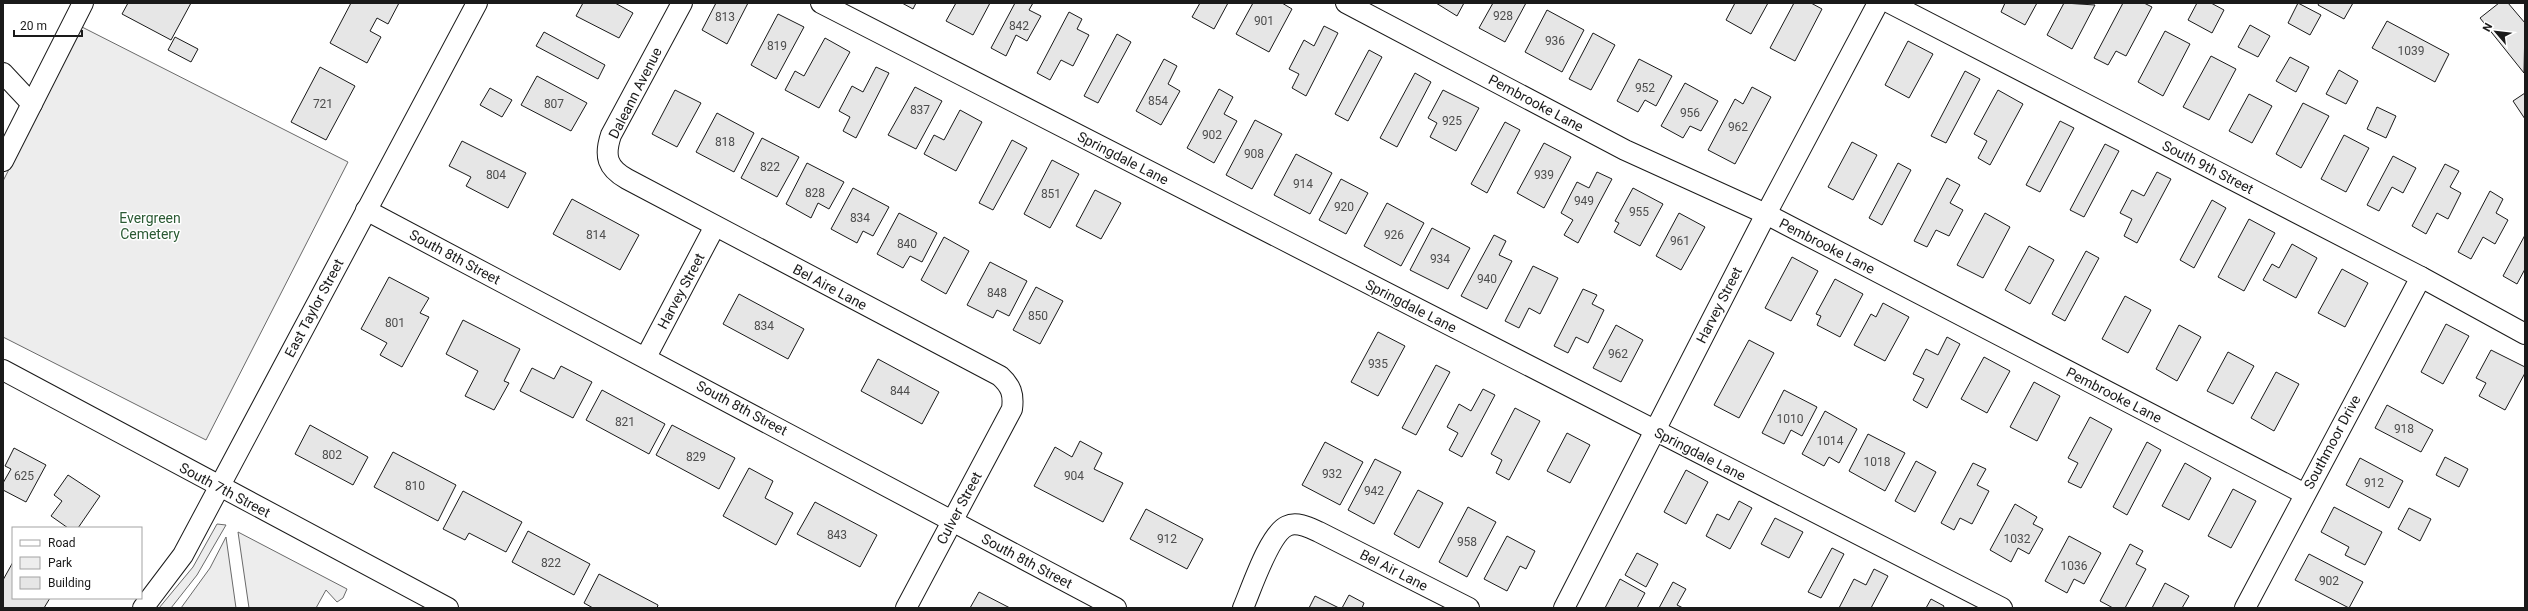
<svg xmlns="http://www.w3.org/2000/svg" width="2528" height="611" viewBox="0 0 2528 611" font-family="Roboto,sans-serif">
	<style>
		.green { fill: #ededed; stroke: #6a6a6a }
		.building { fill: #e6e6e6; stroke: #1a1a1a }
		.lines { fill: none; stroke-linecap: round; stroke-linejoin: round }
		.street-casing { stroke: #1a1a1a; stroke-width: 22 }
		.street { stroke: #fff; stroke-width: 20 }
		.labels { text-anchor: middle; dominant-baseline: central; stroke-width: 3; stroke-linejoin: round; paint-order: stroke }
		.number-label { font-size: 12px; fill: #4d4d4d }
		.street-label { font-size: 14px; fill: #1a1a1a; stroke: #fff }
		.park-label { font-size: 14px; fill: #2b5a34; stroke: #fff }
	</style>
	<rect width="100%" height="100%" fill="#fff"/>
	<g class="green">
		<polygon points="82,27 348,162 206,440 3,337 3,181"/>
		<polygon points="217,524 226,525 197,575 171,608 159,608 193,567"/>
		<polygon points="238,532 347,589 343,598 337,602 326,590 316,608 249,608"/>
		<polygon points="226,537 236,608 181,608 210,568"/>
	</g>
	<g class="building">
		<polygon points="128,3 191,3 171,40 122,14"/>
		<polygon points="351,3 399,3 388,24 377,18 370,31 381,37 367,63 330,43"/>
		<polygon points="583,3 615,3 633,13 619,38 576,16"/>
		<polygon points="716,3 748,3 727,44 702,30"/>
		<polygon points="902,3 916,3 913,9"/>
		<polygon points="956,3 990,3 973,35 946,21"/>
		<polygon points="1015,3 1033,3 1029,10 1041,16 1027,41 1016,35 1006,56 991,48"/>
		<polygon points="1200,3 1228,3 1214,29 1192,17"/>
		<polygon points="1253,3 1282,3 1292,9 1269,52 1236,34"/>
		<polygon points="1436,3 1464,3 1457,16"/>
		<polygon points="1493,3 1526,3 1505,42 1479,28"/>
		<polygon points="1735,3 1768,3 1751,34 1726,20"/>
		<polygon points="1794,3 1811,3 1822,9 1795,61 1770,48"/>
		<polygon points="2005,3 2037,3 2025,25 2001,12"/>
		<polygon points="2064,3 2095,5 2072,49 2047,35"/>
		<polygon points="2123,3 2144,3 2152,7 2126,56 2116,51 2108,65 2094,58"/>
		<polygon points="2197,3 2211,3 2224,10 2212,33 2188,20"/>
		<polygon points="2298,3 2321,15 2310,35 2288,23"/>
		<polygon points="2319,3 2353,3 2344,19 2318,5"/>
		<polygon points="2499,3 2508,3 2525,23 2524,73 2480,18"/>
		<polygon points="1547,10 1584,30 1562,72 1525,52"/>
		<polygon points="1069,12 1082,19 1077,29 1089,35 1073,66 1061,60 1050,80 1037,73"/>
		<polygon points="778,14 804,27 776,79 751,65"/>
		<polygon points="2387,21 2449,54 2435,82 2372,48"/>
		<polygon points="2250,25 2270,36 2258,57 2238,47"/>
		<polygon points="1324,26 1338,33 1306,96 1292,88 1299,74 1289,69 1304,40 1314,46"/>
		<polygon points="2165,31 2190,44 2163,96 2138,82"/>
		<polygon points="544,32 605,65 598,79 536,46"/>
		<polygon points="1593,33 1615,45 1591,90 1569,79"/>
		<polygon points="1117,34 1131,42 1098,103 1084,96"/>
		<polygon points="175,37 198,49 191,62 168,50"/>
		<polygon points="825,38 850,52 819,108 785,90 795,71 804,76"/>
		<polygon points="1908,41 1933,54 1909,98 1885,85"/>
		<polygon points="1369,50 1382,57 1348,121 1335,114"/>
		<polygon points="2211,56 2236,69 2209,120 2183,107"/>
		<polygon points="2290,57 2309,67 2296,92 2276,81"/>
		<polygon points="1164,59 1177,66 1168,84 1180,91 1161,125 1136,111"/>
		<polygon points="1639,59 1672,76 1656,106 1645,100 1638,112 1617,101"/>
		<polygon points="320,67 355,86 326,140 291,122"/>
		<polygon points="876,67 889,73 856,138 843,131 850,117 839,111 852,86 863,92"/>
		<polygon points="2339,70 2358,81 2346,104 2326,94"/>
		<polygon points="1965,71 1980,79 1946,143 1931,136"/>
		<polygon points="1415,73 1431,82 1397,147 1380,138"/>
		<polygon points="537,76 587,103 571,131 521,105"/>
		<polygon points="1685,83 1718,101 1701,131 1690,126 1683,138 1661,126"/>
		<polygon points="915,87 942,101 916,149 888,135"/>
		<polygon points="1752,87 1771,97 1735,164 1708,150 1735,99 1743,104"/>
		<polygon points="490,88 512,100 502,117 480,105"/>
		<polygon points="1219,89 1233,97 1224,114 1237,121 1214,163 1187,148"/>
		<polygon points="675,90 701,103 677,147 652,134"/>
		<polygon points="1443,90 1479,108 1456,151 1430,137 1437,123 1428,118"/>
		<polygon points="1998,90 2023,104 1990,165 1978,158 1987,141 1974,134"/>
		<polygon points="2525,93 2525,119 2513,101"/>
		<polygon points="2249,94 2272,106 2252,143 2229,131"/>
		<polygon points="2303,103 2329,116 2301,168 2276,154"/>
		<polygon points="2377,107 2396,116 2386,138 2367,129"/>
		<polygon points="960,110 982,122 956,171 924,154 934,135 944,140"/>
		<polygon points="717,113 754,133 734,172 696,152"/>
		<polygon points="1255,120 1282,134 1252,189 1226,175"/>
		<polygon points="2060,121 2074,128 2040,192 2026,185"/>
		<polygon points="1505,122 1520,130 1487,193 1471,184"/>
		<polygon points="2344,135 2369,148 2346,192 2321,179"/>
		<polygon points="762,138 799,157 777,197 741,178"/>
		<polygon points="1012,140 1027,148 993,210 979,203"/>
		<polygon points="462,141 526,173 508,208 466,186 471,177 449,166"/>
		<polygon points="1852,142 1877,155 1853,200 1828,187"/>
		<polygon points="1544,143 1571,157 1544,208 1517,193"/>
		<polygon points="2105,144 2119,151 2084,217 2070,210"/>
		<polygon points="1296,154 1332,173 1310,214 1274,195"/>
		<polygon points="2393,156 2416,168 2403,193 2392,187 2379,211 2367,205"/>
		<polygon points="1052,160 1079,174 1050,228 1024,214"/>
		<polygon points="807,163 844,182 829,209 818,203 811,218 786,204"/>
		<polygon points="1898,163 1911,170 1882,225 1869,218"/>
		<polygon points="2445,164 2459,171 2450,187 2461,193 2448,219 2437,213 2426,234 2412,226"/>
		<polygon points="1597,172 1612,179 1578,243 1564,235 1573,220 1561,213 1577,182 1589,188"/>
		<polygon points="2157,172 2171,179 2137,243 2124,236 2132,219 2120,213 2132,190 2144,196"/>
		<polygon points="1947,178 1960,185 1950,203 1963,210 1949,236 1936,230 1927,247 1914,241"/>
		<polygon points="1341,179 1368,193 1346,234 1319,220"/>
		<polygon points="853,188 889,207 873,236 863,231 857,243 831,229"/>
		<polygon points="1633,188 1663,204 1640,246 1614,232 1619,223 1615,221"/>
		<polygon points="1095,190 1121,203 1101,239 1076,226"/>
		<polygon points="2490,191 2503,199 2496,213 2508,220 2495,244 2483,237 2471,259 2458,252"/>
		<polygon points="572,199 639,235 620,270 553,234"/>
		<polygon points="2212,200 2226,208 2194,268 2180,260"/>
		<polygon points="1387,203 1424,223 1401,266 1364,246"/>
		<polygon points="899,213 937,233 922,262 910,256 903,268 877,254"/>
		<polygon points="1679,213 1705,227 1681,270 1656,256"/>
		<polygon points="1985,213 2010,227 1983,278 1957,265"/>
		<polygon points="2249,219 2275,233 2244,291 2218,277"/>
		<polygon points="1432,228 1470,248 1448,289 1410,270"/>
		<polygon points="1494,235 1506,241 1499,255 1512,261 1487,309 1461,296"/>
		<polygon points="2525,235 2525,269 2517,284 2503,276"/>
		<polygon points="944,237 969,251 946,294 921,280"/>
		<polygon points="2292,244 2317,258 2296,298 2263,280 2272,264 2279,268"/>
		<polygon points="2029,246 2054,260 2030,304 2005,290"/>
		<polygon points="2086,251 2099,258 2065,321 2052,314"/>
		<polygon points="1792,257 1818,271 1791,321 1765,308"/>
		<polygon points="990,262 1027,281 1009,316 997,310 993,318 967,305"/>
		<polygon points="1533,266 1558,278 1540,314 1529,308 1519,328 1505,321"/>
		<polygon points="2342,269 2368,283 2345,327 2318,313"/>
		<polygon points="389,277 429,298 420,313 429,317 402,367 380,355 387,343 361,329"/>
		<polygon points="1835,279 1863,294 1840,337 1817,325 1821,316 1816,314"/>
		<polygon points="1036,287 1063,301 1040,344 1013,330"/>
		<polygon points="1583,289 1597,295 1592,304 1604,310 1588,343 1576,337 1568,353 1554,346"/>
		<polygon points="739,294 804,329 788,359 723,324"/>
		<polygon points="2125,296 2151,310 2128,353 2102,339"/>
		<polygon points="1883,303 1909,317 1885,361 1854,345 1871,314 1876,317"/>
		<polygon points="463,320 520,349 504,381 509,383 494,410 465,396 478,371 446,354"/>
		<polygon points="2446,324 2469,336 2443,384 2421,372"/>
		<polygon points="1616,325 1643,340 1621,382 1593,368"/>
		<polygon points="2179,325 2201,337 2177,381 2156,369"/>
		<polygon points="1378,332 1405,346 1378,396 1351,382"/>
		<polygon points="1947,337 1960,344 1927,408 1913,400 1924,379 1913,374 1926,349 1938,355"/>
		<polygon points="1749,340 1774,353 1739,418 1714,405"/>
		<polygon points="2491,350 2525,367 2525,373 2505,410 2479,396 2486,383 2476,378"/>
		<polygon points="2228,352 2254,366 2233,404 2207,391"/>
		<polygon points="1984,357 2010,371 1987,413 1961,399"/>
		<polygon points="878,359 939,392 922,424 861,391"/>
		<polygon points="1436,365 1450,372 1416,435 1402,428"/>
		<polygon points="561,366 592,382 573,418 520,391 532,368 554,379"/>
		<polygon points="2276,372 2299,384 2274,431 2251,418"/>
		<polygon points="2034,382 2060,396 2037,441 2010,427"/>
		<polygon points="1483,389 1495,395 1462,457 1449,450 1458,433 1447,427 1459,404 1471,411"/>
		<polygon points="602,390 665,424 649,454 586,420"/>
		<polygon points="1784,390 1817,407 1802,436 1791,430 1784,444 1762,433"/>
		<polygon points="2387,405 2433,430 2421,452 2375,428"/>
		<polygon points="1515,408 1540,421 1509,480 1496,473 1502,460 1491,454"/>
		<polygon points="1825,411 1857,429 1839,463 1829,457 1824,466 1802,454"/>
		<polygon points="2090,417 2112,429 2081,488 2068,482 2078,463 2068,458"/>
		<polygon points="310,425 368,457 353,485 295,454"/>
		<polygon points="672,425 735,458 719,489 656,455"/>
		<polygon points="1567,433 1590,445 1570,483 1547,471"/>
		<polygon points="1868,434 1905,453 1885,491 1849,471"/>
		<polygon points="1080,441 1102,453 1094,469 1123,483 1103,522 1034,486 1055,447 1072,457"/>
		<polygon points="1325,442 1363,462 1340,505 1302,485"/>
		<polygon points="2147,442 2161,450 2127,515 2113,507"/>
		<polygon points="14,448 46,465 26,502 3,490 3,483 11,469 5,466"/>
		<polygon points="393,452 456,485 438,521 374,487"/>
		<polygon points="2445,457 2468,469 2459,487 2436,475"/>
		<polygon points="2360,458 2403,481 2389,508 2346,485"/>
		<polygon points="1375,459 1401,472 1374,524 1348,510"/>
		<polygon points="1916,461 1936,472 1915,512 1895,501"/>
		<polygon points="1973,463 1986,469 1977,485 1989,491 1972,524 1960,518 1954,530 1941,523"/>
		<polygon points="2185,463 2211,478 2189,520 2162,506"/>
		<polygon points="749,468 773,481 765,498 793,513 776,545 723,516"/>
		<polygon points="1686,470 1708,482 1686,524 1664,512"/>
		<polygon points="68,475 100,496 78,528 68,528 51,516 62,501 54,495"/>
		<polygon points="2233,489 2256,501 2231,548 2208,536"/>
		<polygon points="1418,490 1443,503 1419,548 1394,534"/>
		<polygon points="463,491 522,522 506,552 469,533 465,540 443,529"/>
		<polygon points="1739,501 1752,508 1730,549 1706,536 1717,514 1729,520"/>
		<polygon points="815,502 877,535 860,567 797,534"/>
		<polygon points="2015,504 2037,517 2033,524 2043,529 2029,554 2018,548 2011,562 1990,550"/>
		<polygon points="1468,507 1496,522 1467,577 1439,562"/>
		<polygon points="2334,507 2382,532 2365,565 2345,555 2349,547 2321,532"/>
		<polygon points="2409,508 2431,519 2420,541 2398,529"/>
		<polygon points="1146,509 1203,539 1187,569 1130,539"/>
		<polygon points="1775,518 1803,532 1789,558 1761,544"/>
		<polygon points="528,531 590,564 574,595 512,562"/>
		<polygon points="1507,536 1535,551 1526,569 1520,566 1507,591 1484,579"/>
		<polygon points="2069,536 2101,553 2084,584 2074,579 2067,593 2045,581"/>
		<polygon points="2130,544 2143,551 2136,564 2146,569 2125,608 2113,608 2100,601"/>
		<polygon points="1832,548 1844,554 1821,598 1808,592"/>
		<polygon points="1637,553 1658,564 1646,587 1625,575"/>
		<polygon points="2309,554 2363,582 2349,608 2295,580"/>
		<polygon points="13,562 13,598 50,598 44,608 3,608 3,580"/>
		<polygon points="1874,569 1888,576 1871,608 1839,608 1854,579 1866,585"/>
		<polygon points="599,574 658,605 657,608 593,608 584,603"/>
		<polygon points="1620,579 1645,593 1637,608 1605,608"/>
		<polygon points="1673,582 1686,589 1677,605 1683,608 1659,608"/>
		<polygon points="2165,583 2189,596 2182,608 2152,608"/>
		<polygon points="979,592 1010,608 970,608"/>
		<polygon points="1349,595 1364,603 1362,608 1342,608"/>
		<polygon points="1315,596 1339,608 1309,608"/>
		<polygon points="1931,599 1944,606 1943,608 1926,608"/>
	</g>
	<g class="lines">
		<g class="street-casing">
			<g id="street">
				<path d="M682 3 611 135C604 156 607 168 627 179L1000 376C1011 386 1014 394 1012 409L906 608"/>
				<polyline points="821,3 2002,608"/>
				<polyline points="1346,3 1625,150 1766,214 2305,494"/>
				<polyline points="1890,3 2421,277 2525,334"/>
				<polyline points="3,73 32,104"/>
				<polyline points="3,161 83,3"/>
				<polyline points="366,210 1116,608"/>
				<polyline points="646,357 715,226"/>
				<polyline points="3,370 448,608"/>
				<polyline points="143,608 183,555 477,3"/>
				<path d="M1243 608C1251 590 1269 534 1287 526 1297 521 1310 528 1319 532L1469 608"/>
				<polyline points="1564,608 1766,214 1878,3"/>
				<polyline points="2245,608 2421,277"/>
			</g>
		</g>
		<use href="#street" class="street"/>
	</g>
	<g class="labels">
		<g class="number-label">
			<text x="1503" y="16">928</text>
			<text x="725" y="17">813</text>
			<text x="1264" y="21">901</text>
			<text x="1019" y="26">842</text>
			<text x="1555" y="41">936</text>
			<text x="777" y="46">819</text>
			<text x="2411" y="51">1039</text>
			<text x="1645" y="88">952</text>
			<text x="1158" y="101">854</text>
			<text x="323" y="104">721</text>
			<text x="554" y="104">807</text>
			<text x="920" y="110">837</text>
			<text x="1690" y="113">956</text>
			<text x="1452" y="121">925</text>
			<text x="1738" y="127">962</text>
			<text x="1212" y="135">902</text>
			<text x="725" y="142">818</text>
			<text x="1254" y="154">908</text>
			<text x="770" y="167">822</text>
			<text x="496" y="175">804</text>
			<text x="1544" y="175">939</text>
			<text x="1303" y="184">914</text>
			<text x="815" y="193">828</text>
			<text x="1051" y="194">851</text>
			<text x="1584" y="201">949</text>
			<text x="1344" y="207">920</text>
			<text x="1639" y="212">955</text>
			<text x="860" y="218">834</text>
			<text x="596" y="235">814</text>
			<text x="1394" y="235">926</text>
			<text x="1680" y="241">961</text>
			<text x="907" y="244">840</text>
			<text x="1440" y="259">934</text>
			<text x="1487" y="279">940</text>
			<text x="997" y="293">848</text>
			<text x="1038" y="316">850</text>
			<text x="395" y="323">801</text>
			<text x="764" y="326">834</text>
			<text x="1618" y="354">962</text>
			<text x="1378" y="364">935</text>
			<text x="900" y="391">844</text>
			<text x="1790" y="419">1010</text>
			<text x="625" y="422">821</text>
			<text x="2404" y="429">918</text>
			<text x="1830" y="441">1014</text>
			<text x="332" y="455">802</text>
			<text x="696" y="457">829</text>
			<text x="1877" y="462">1018</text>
			<text x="1332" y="474">932</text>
			<text x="24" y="476">625</text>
			<text x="1074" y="476">904</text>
			<text x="2374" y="483">912</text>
			<text x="415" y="486">810</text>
			<text x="1374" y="491">942</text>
			<text x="837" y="535">843</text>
			<text x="1167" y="539">912</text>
			<text x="2017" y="539">1032</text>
			<text x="1467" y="542">958</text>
			<text x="551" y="563">822</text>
			<text x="2074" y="566">1036</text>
			<text x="2329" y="581">902</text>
		</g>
		<g class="street-label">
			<text transform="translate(635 93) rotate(-63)">Daleann Avenue</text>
			<text transform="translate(1536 103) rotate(28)">Pembrooke Lane</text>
			<text transform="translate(1123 158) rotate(27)">Springdale Lane</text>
			<text transform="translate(2208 167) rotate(27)">South 9th Street</text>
			<text transform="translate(1827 246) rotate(27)">Pembrooke Lane</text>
			<text transform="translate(455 257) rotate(28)">South 8th Street</text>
			<text transform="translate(830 287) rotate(28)">Bel Aire Lane</text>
			<text transform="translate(681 291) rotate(-62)">Harvey Street</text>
			<text transform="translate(1719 305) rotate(-63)">Harvey Street</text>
			<text transform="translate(1411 306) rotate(27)">Springdale Lane</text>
			<text transform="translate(314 308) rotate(-62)">East Taylor Street</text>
			<text transform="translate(2114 395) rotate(27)">Pembrooke Lane</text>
			<text transform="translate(742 408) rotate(28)">South 8th Street</text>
			<text transform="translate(2332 442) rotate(-62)">Southmoor Drive</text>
			<text transform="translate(1700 454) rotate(27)">Springdale Lane</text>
			<text transform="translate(225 490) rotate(28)">South 7th Street</text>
			<text transform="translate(959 508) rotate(-62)">Culver Street</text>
			<text transform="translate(1027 561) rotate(28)">South 8th Street</text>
			<text transform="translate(1394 570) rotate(27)">Bel Air Lane</text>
		</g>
		<g class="park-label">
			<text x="150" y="218">Evergreen<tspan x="150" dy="16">Cemetery</tspan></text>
		</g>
	</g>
	<rect width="2528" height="611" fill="none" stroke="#1a1a1a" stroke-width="8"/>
	<rect x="12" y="527" width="130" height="72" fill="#ffffff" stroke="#a3a3a3"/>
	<rect x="20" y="540" width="20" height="6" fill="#ffffff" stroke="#a3a3a3"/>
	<text x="48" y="547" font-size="12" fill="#1a1a1a">Road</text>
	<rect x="20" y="557" width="20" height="12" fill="#ededed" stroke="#a3a3a3"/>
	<text x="48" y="567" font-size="12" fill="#1a1a1a">Park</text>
	<rect x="20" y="577" width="20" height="12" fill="#e6e6e6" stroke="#a3a3a3"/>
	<text x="48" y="587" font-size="12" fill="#1a1a1a">Building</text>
	<g transform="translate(2496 32) rotate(298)" stroke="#ffffff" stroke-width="3" paint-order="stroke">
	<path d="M0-3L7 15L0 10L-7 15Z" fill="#1a1a1a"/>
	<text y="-6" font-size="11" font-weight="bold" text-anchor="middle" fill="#1a1a1a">N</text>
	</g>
	<path d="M14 30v6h68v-6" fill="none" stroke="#1a1a1a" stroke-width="2"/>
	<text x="20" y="30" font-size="12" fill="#1a1a1a" stroke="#ffffff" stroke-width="3" paint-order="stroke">20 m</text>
</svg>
